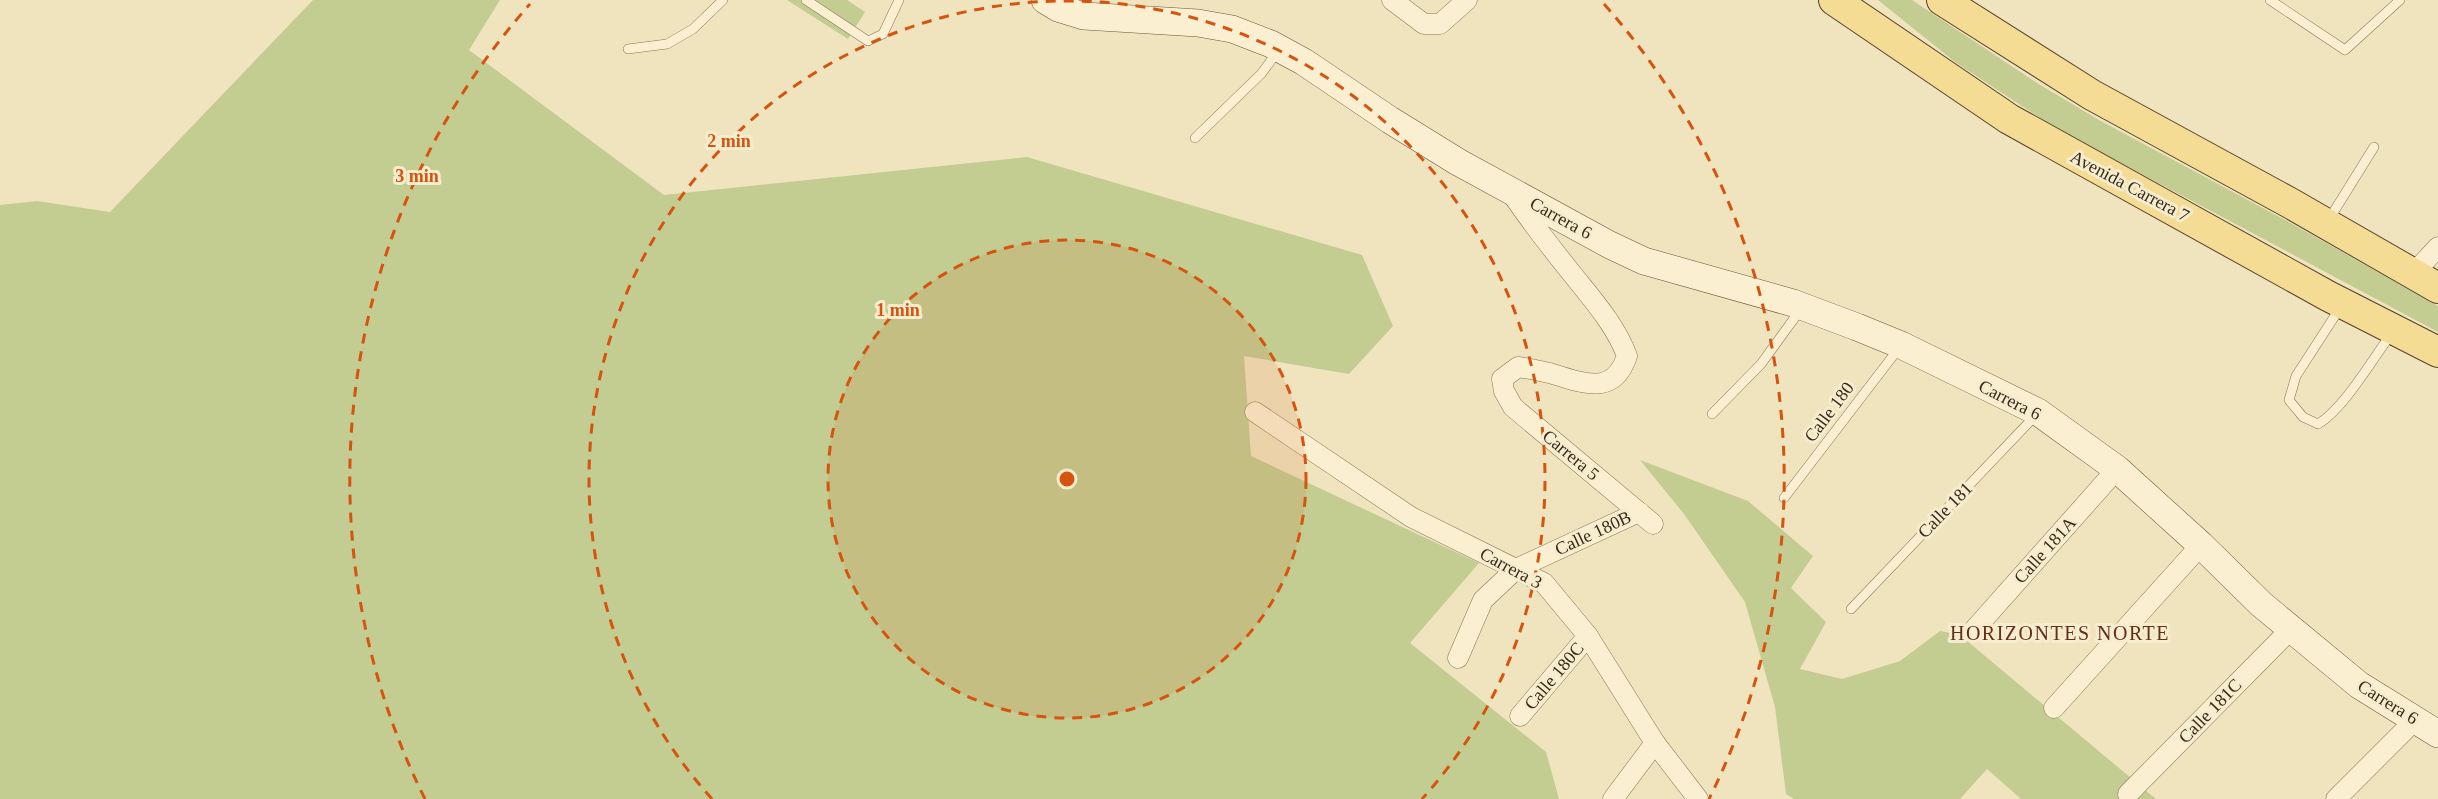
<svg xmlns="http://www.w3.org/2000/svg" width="2438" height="799" viewBox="0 0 2438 799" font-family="'Times New Roman',serif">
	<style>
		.green { fill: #c3cd92 }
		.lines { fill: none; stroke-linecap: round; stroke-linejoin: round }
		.lane-casing { stroke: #887456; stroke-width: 10 }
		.street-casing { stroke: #887456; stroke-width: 21 }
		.secondary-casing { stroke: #6a553a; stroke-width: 28 }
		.primary-casing { stroke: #55412b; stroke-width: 32 }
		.lane { stroke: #faf0d1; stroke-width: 9 }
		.street { stroke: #faf0d1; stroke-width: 20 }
		.secondary { stroke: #faf0d1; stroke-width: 27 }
		.primary { stroke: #f5dc94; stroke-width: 30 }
		.ring { fill: none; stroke: #d6540e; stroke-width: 3; stroke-dasharray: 10 8 }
		.labels { text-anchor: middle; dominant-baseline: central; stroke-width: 6; stroke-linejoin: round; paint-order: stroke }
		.street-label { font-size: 18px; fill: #372a1b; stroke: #f6edce }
		.neighbourhood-label { font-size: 20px; letter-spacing: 1.5px; fill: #652e19; stroke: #f6edce }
		.centre { fill: #d6540e; stroke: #f6edce; stroke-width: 3 }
		.ring-label { font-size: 18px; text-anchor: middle; font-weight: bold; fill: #d6540e; stroke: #f6edce; stroke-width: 6; stroke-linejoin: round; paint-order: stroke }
	</style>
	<rect width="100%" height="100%" fill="#efe4be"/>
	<g class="green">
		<polygon points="313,0 500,0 469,50 664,195 1027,157 1362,255 1393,326 1349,374 1244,356 1251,456 1479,563 1410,643 1546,752 1559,799 0,799 0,205 37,201 110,212"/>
		<polygon points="787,0 847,0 865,12 848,39"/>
		<polygon points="1878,0 1912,0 2037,83 2099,120 2287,221 2438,306 2438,332 2057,129 1955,62"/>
		<polygon points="1640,460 1748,501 1813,556 1791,588 1826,622 1800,669 1842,679 1900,661 1940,631 1960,635 2156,799 2021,799 1987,769 1960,799 1794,799 1786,794 1775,707 1745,602 1684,514"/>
	</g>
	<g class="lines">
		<g class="lane-casing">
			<g id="lane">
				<polyline points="806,0 868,41 883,34 899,0"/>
				<polyline points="2270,0 2345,50 2400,0"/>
				<polyline points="628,49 667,44 693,29 723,0"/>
				<polyline points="1195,138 1261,74 1279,50"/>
				<polyline points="2328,221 2374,147"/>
				<path d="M2340 308 2296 376 2289 400 2303 417 2318 424C2344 409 2373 358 2392 333"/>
				<polyline points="1712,414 1761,364 1801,309"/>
				<polyline points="1784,498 1899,348"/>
				<polyline points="1851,609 2036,415"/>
			</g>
		</g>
		<g class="street-casing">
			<g id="street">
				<polyline points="1392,0 1424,24 1440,24 1467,0"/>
				<path d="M1512 194C1531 222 1552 249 1573 275 1593 300 1616 326 1627 356 1614 395 1586 384 1556 375 1543 371 1531 369 1518 367L1502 379 1504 391 1513 407 1653 524"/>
				<polyline points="2413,274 2438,247"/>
				<polyline points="1255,412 1411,517 1544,583 1588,636 1655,743 1698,799"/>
				<polyline points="1973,631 2117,469"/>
				<polyline points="1458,658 1483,600 1516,569 1639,512"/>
				<polyline points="2054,708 2201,545"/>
				<polyline points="1520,716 1588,636"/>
				<polyline points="2128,794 2292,628"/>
				<polyline points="1613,799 1655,743"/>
				<polyline points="2336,799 2416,719"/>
			</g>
		</g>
		<g class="secondary-casing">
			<polyline id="secondary" points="1045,0 1058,8 1084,16 1198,23 1232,29 1271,44 1304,62 1390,120 1458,162 1610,245 1644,261 1793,303 1857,327 1901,345 2038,412 2117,469 2201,545 2261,604 2359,685 2438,734"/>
		</g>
		<g class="primary-casing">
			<g id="primary">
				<polyline points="1834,0 2009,119 2328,296 2438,352"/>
				<polyline points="1942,0 2092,95 2290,203 2438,288"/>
			</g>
		</g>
		<use href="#lane" class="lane"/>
		<use href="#street" class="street"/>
		<use href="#secondary" class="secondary"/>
		<use href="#primary" class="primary"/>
	</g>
	<circle cx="1067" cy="479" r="239" fill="#d6540e" fill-opacity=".12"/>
	<g class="ring">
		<circle cx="1067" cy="479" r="239"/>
		<path d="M712 799A478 478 0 1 1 1422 799"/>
		<path d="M425 799A717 717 0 0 1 530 4M1604 4A717 717 0 0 1 1709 799"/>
	</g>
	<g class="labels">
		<g class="street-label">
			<text transform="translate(2130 186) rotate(28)">Avenida Carrera 7</text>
			<text transform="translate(1561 218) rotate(29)">Carrera 6</text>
			<text transform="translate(2010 400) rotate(27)">Carrera 6</text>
			<text transform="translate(1829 412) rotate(-53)">Calle 180</text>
			<text transform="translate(1571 455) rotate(40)">Carrera 5</text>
			<text transform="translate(1945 510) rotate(-46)">Calle 181</text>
			<text transform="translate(1593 533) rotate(-25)">Calle 180B</text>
			<text transform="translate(2045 550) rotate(-48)">Calle 181A</text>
			<text transform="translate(1511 568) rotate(28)">Carrera 3</text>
			<text transform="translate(1554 676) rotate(-50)">Calle 180C</text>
			<text transform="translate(2388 702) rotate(32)">Carrera 6</text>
			<text transform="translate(2210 711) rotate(-46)">Calle 181C</text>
		</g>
		<g class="neighbourhood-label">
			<text x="2060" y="633">HORIZONTES NORTE</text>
		</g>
	</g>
	<circle cx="1067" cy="479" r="9" class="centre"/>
	<g class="ring-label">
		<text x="729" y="147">2 min</text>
		<text x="417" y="182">3 min</text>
		<text x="898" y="316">1 min</text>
	</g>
</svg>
